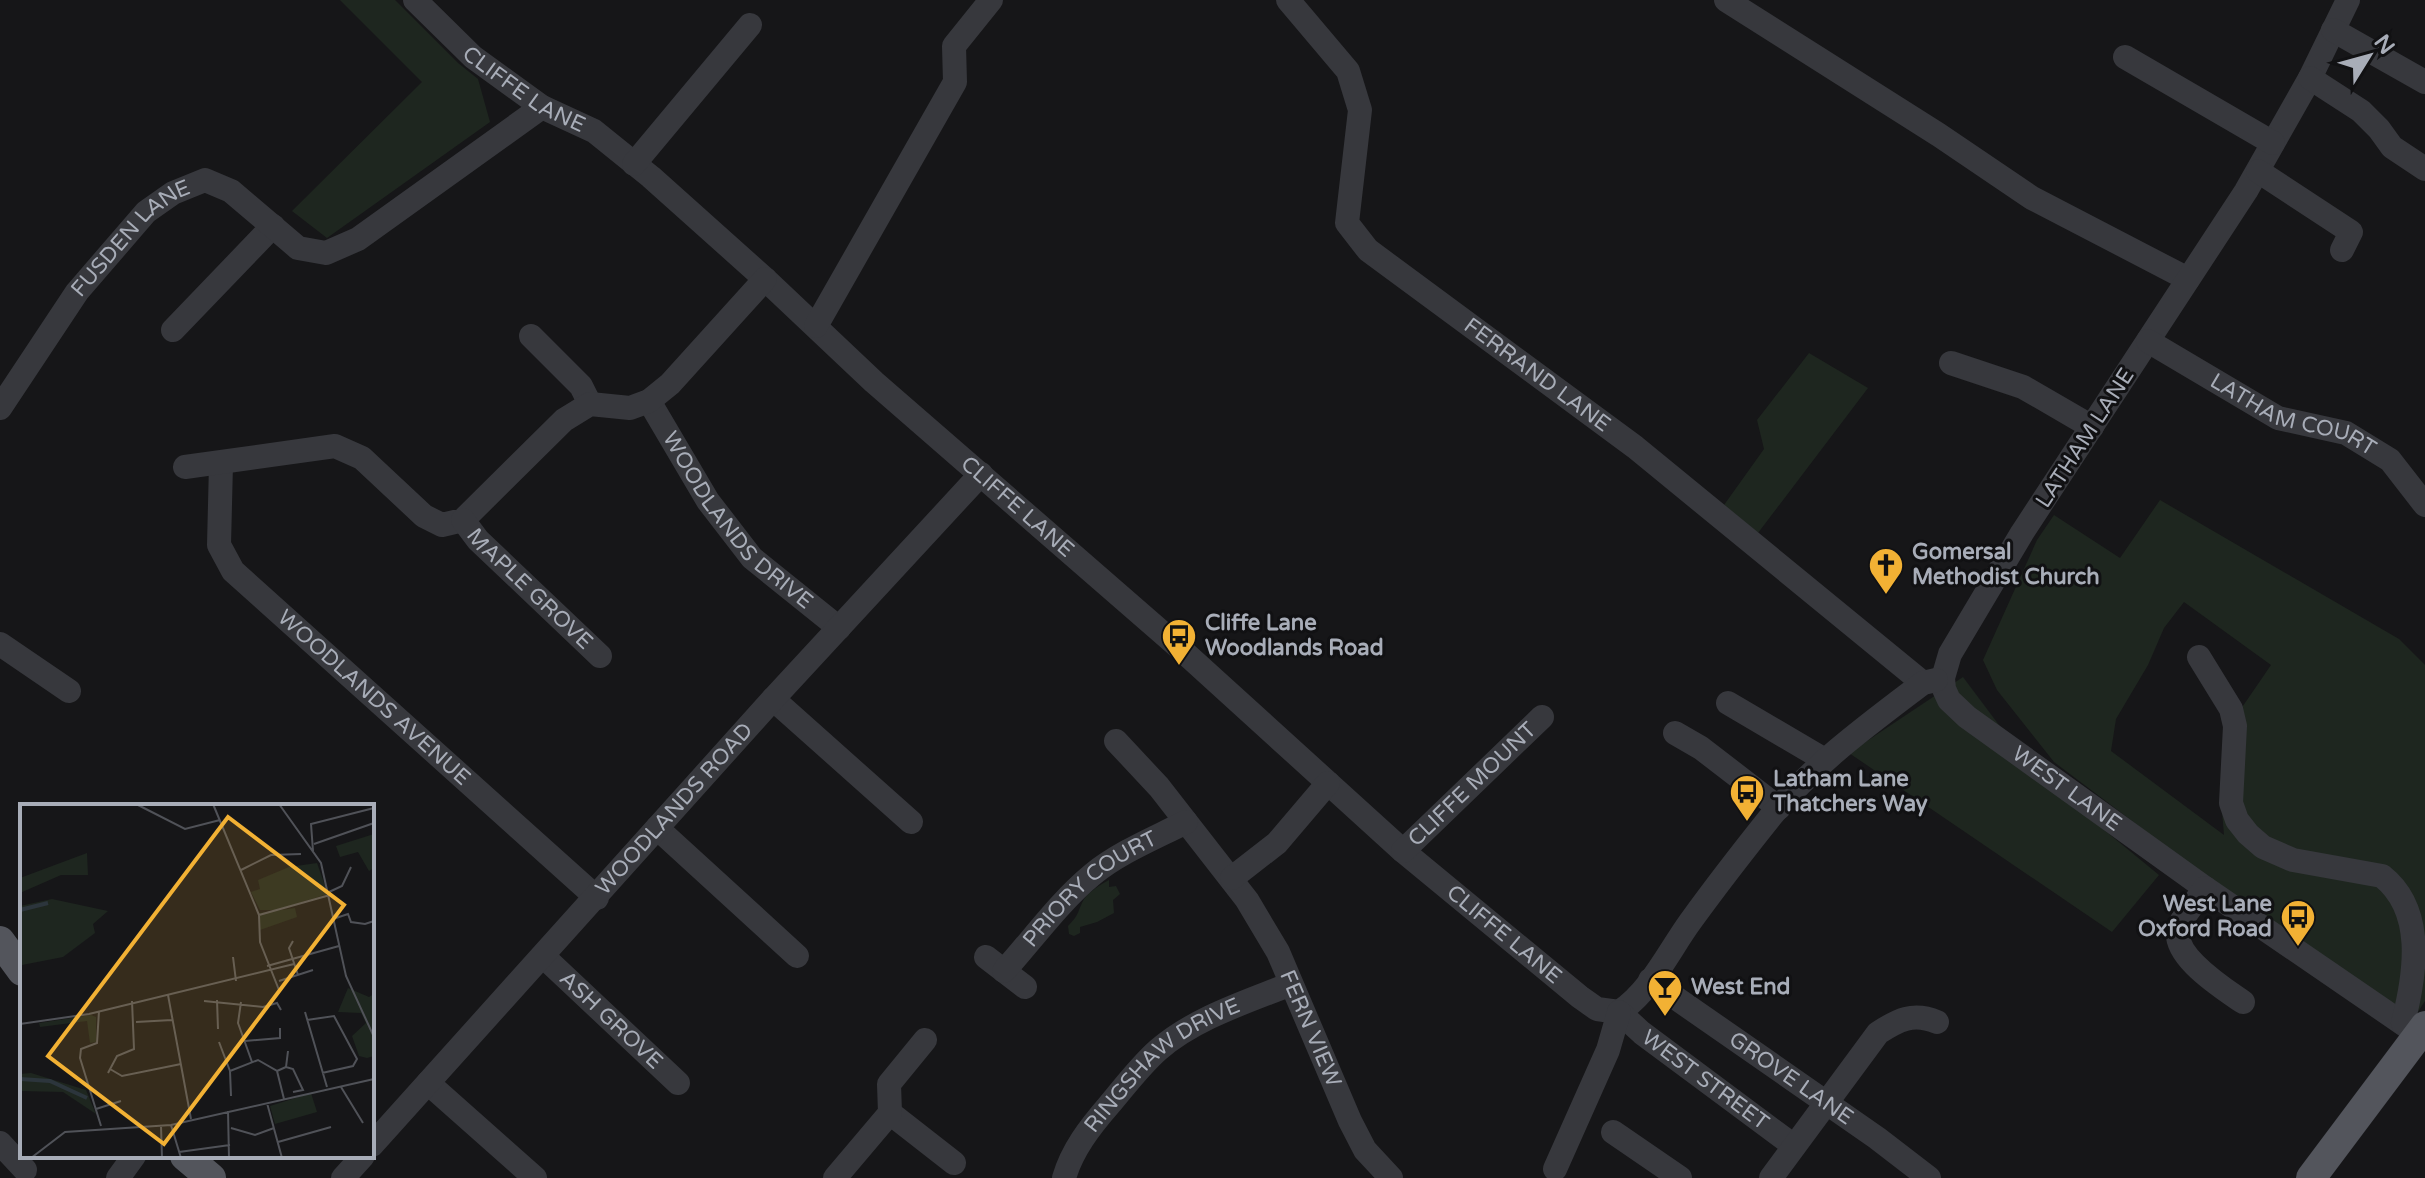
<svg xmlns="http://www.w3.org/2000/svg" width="2425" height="1178" viewBox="0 0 2425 1178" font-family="'Varela Round',sans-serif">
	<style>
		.green { fill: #1e261f; fill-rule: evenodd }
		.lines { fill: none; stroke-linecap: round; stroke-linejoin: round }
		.minor { stroke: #37383d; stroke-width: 24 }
		.major { stroke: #53555c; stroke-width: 30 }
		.labels { text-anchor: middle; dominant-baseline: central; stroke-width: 6; stroke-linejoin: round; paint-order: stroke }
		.street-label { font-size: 22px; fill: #a8adb8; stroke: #111113 }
		.poi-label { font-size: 22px; font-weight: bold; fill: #a8adb8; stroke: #111113; text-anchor: start }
		.inset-river { fill: none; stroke: #2c353c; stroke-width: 4 }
		.inset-road { fill: none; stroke: #505258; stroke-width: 2 }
		.view { fill: #f2b134; fill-opacity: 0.15; stroke: #f2b134; stroke-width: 4 }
		.inset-edge { fill: none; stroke: #a8adb8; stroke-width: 4 }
	</style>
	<rect width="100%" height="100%" fill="#161618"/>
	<g class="green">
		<polygon points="340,0 395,0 458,63 478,79 490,122 327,238 292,211 422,82"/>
		<polygon points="1809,353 1868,388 1758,533 1724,505 1764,449 1757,420"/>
		<path d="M2160 500 2399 639 2425 665V1001L2414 1018 2311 956 2054 762 1997 690 1983 660 2037 540 2054 515 2120 558ZM2184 602 2271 665 2234 719 2220 788 2224 835 2111 751 2116 719 2148 665 2164 628Z"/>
		<polygon points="1963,677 2035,773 2159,875 2112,932 1849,753"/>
		<path d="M1109 880V887L1116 886 1120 894 1113 900 1114 913 1097 922 1080 927V933L1074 936 1069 934 1068 926C1078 916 1077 914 1082 903 1086 893 1100 885 1109 880Z"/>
	</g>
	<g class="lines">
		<g class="minor">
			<path id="s1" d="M415 0 473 57 542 107 594 131 651 177 765 279 874 382 1174 643 1403 851 1580 997 1597 1009 1619 1012"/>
			<path id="s2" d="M1288 0 1348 71 1360 110 1347 223 1368 250 1635 447 1923 683"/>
			<polyline points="1726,0 1939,135 2032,198 2188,279"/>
			<path id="s3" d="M2348 0 2310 78 2246 191 2022 533 1950 654 1943 678 1944 689 1949 700 1967 717 2205 888 2418 1034"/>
			<polyline points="2333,30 2425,82"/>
			<polyline points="2125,57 2273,143"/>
			<polyline points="2310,78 2361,111 2379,129 2392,147 2425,169"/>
			<polyline points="634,164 750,25"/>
			<polyline points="2258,171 2351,232 2342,250"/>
			<polyline points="816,326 955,82 954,46 991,0"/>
			<polyline points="173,330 273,226"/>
			<polyline points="531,336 581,386 590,404"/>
			<path id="s4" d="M2148 341 2278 418 2346 433 2390 460 2425 505"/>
			<polyline points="1951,363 2023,387 2092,427"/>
			<path id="s5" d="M649 401 708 501 752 558 839 628"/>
			<path id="s6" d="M0 408 77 292 146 212 173 193 205 180 231 191 298 248 326 253 358 239 542 107"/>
			<path id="s7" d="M221 464 219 545 233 571 597 898"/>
			<polyline points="185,467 335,446 362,458 424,516 442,525 463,520 564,420 590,404 630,408 649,401 670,384 765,279"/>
			<path id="s8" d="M463 520 478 540 600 656"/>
			<polyline points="0,644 69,691"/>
			<path d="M2199 657 2231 709 2235 726 2231 803 2237 820 2248 834 2263 847 2293 860 2382 876C2425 910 2416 972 2403 1023"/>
			<polyline points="773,699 911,822"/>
			<polyline points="1728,703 1825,760"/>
			<polyline points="1675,733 1701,748 1779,808"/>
			<path id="s9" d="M1116 741 1159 787 1247 900 1278 952 1350 1121 1365 1150 1391 1178"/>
			<polyline points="657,828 797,956"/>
			<path id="s10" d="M1403 851 1542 717"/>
			<polyline points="1232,878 1277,843 1328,783"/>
			<path d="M2205 888C2197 900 2186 912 2180 924 2166 953 2223 988 2243 1002"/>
			<path id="s11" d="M544 957 678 1083"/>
			<polyline points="986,957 1025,987"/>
			<path id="s12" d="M1004 971C1033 939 1059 902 1093 874 1120 852 1155 838 1186 822"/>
			<path id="s13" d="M1650 980 1877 1138 1929 1178"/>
			<path d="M1619 1012C1650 992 1669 951 1690 922 1716 886 1744 850 1772 815 1815 763 1869 724 1923 683L1936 680"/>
			<path id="s14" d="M1619 1012 1642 1033 1794 1146"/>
			<polyline points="428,1083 535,1178"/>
			<polyline points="890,1113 954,1163"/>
			<polyline points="1613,1132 1680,1178"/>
			<polyline points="0,1143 25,1170"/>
			<path id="s15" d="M372 1145 773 699 981 474"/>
			<polyline points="1555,1169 1608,1050 1619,1012"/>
			<polyline points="118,1178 134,1156"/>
			<polyline points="343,1178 363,1156"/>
			<polyline points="835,1178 890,1113 889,1084 925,1040"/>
			<path id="s16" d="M1064 1178C1072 1150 1090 1127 1109 1105 1125 1086 1140 1066 1158 1050 1195 1018 1246 1002 1291 984"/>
			<path d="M1771 1178 1878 1033C1898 1020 1913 1012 1937 1022"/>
		</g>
		<g class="major">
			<polyline points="0,941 22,971"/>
			<polyline points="185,1156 211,1178"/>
			<polyline points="2311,1178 2425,1026"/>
		</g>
	</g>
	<defs>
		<g id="church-pin" transform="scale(1.8)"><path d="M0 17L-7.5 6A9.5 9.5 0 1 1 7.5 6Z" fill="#f2b134" stroke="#111113"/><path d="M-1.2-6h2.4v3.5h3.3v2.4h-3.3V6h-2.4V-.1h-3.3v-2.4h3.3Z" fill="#111"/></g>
		<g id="bus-pin" transform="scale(1.8)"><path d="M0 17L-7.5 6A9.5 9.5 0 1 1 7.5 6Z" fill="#f2b134" stroke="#111113"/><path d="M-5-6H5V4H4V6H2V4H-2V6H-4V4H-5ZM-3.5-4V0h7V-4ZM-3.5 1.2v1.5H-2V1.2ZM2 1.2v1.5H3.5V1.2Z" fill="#111"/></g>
		<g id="bar-pin" transform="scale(1.8)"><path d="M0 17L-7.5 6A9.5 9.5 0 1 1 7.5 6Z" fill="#f2b134" stroke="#111113"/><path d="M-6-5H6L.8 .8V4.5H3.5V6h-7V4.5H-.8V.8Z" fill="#111"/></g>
	</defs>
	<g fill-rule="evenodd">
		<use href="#church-pin" x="1886" y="565"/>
		<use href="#bus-pin" x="1179" y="636"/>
		<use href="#bus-pin" x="1747" y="792"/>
		<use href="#bus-pin" x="2298" y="917"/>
		<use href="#bar-pin" x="1665" y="987"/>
	</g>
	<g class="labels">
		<g class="street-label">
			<text stroke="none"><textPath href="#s1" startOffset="142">CLIFFE LANE</textPath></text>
			<text stroke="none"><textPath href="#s6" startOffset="216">FUSDEN LANE</textPath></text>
			<text stroke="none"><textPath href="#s2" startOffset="492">FERRAND LANE</textPath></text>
			<text stroke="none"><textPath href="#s4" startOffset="164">LATHAM COURT</textPath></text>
			<text transform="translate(2085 438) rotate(-57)">LATHAM LANE</text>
			<text stroke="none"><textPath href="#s1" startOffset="790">CLIFFE LANE</textPath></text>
			<text stroke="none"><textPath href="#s5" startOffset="150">WOODLANDS DRIVE</textPath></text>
			<text stroke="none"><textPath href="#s8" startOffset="96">MAPLE GROVE</textPath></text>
			<text stroke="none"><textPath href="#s7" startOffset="300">WOODLANDS AVENUE</textPath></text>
			<text stroke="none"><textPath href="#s10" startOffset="96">CLIFFE MOUNT</textPath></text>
			<text stroke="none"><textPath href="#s3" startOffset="962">WEST LANE</textPath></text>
			<text stroke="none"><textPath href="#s15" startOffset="452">WOODLANDS ROAD</textPath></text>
			<text stroke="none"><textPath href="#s12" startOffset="120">PRIORY COURT</textPath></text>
			<text stroke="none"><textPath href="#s1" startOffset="1438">CLIFFE LANE</textPath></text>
			<text stroke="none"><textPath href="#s11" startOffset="92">ASH GROVE</textPath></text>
			<text stroke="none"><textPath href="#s9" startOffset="350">FERN VIEW</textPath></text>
			<text stroke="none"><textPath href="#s16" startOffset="154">RINGSHAW DRIVE</textPath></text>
			<text stroke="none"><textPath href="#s13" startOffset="172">GROVE LANE</textPath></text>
			<text stroke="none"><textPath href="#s14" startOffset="110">WEST STREET</textPath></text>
		</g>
		<g class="poi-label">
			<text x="1912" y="552">Gomersal<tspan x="1912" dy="25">Methodist Church</tspan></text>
			<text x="1205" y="623">Cliffe Lane<tspan x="1205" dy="25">Woodlands Road</tspan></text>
			<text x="1773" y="779">Latham Lane<tspan x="1773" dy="25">Thatchers Way</tspan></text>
			<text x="2272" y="904" text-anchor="end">West Lane<tspan x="2272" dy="25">Oxford Road</tspan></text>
			<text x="1691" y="987">West End</text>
		</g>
	</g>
	<g transform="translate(20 804)">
		<rect width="354" height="354" fill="#161618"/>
		<path d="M354 30V64L349 67 338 48 320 53 316 42ZM67 49 68 71H41L0 89V74ZM297 59 308 90 256 106H240L231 88 240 85 238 76 269 63ZM32 95 88 107 73 120 75 129 43 153 2 161 0 102ZM275 104 277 113 240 126V109ZM328 184 349 193 354 190V252L347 254 339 252 332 232 346 219 341 209 318 208ZM71 211 76 213V238L70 239 67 217 20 223 19 219ZM11 269 66 286 76 310 43 288 0 287V270ZM291 289 297 308 255 320 250 302Z" fill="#1e261f"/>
		<path class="inset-river" d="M0 106 28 99M0 275 30 277 67 294"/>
		<path class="inset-road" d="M116 0 165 25 200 16M193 0 239 111 240 138 259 186M259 0 301 59 326 172 354 233M294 40 354 19M293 47 291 20 354 4M221 66 251 51 281 50M309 88 322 82 331 63M239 111 310 91M316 114 328 110 331 118 345 120 354 117M273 137 269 144 278 171M213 153 216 177M247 162 319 142M259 177 293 166M148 191 171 315M197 196 198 225M184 197 243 203 257 199 261 206M221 198 218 219 232 258M79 207 77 239 61 245 60 254 81 322M285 208 307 283M287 216 314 212 337 255 333 262 302 269M116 218 152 216M0 220 69 210 274 160M225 237 260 234V224M199 238 210 267M266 263 273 265 283 286 273 288M90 265 102 272 161 260M257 267 266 263 268 247M88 269 97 252 114 245 112 197M321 283 343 319M211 292 210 267 238 256 257 267 264 295M247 299 262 354M76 305 101 297M208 307 209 354M151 321 161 354M141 322 142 354M211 324 235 331 254 324M258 338 311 323M159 348 210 341M11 354 45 328 151 321 354 275M307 354H337"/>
		<path class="view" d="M208 13 324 101 144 340 28 252Z"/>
		<rect width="354" height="354" class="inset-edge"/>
	</g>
	<g transform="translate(2369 56) rotate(53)" stroke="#111113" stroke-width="6" paint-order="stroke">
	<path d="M0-6L14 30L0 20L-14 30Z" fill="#a8adb8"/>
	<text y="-12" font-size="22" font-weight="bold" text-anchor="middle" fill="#a8adb8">N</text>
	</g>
</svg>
